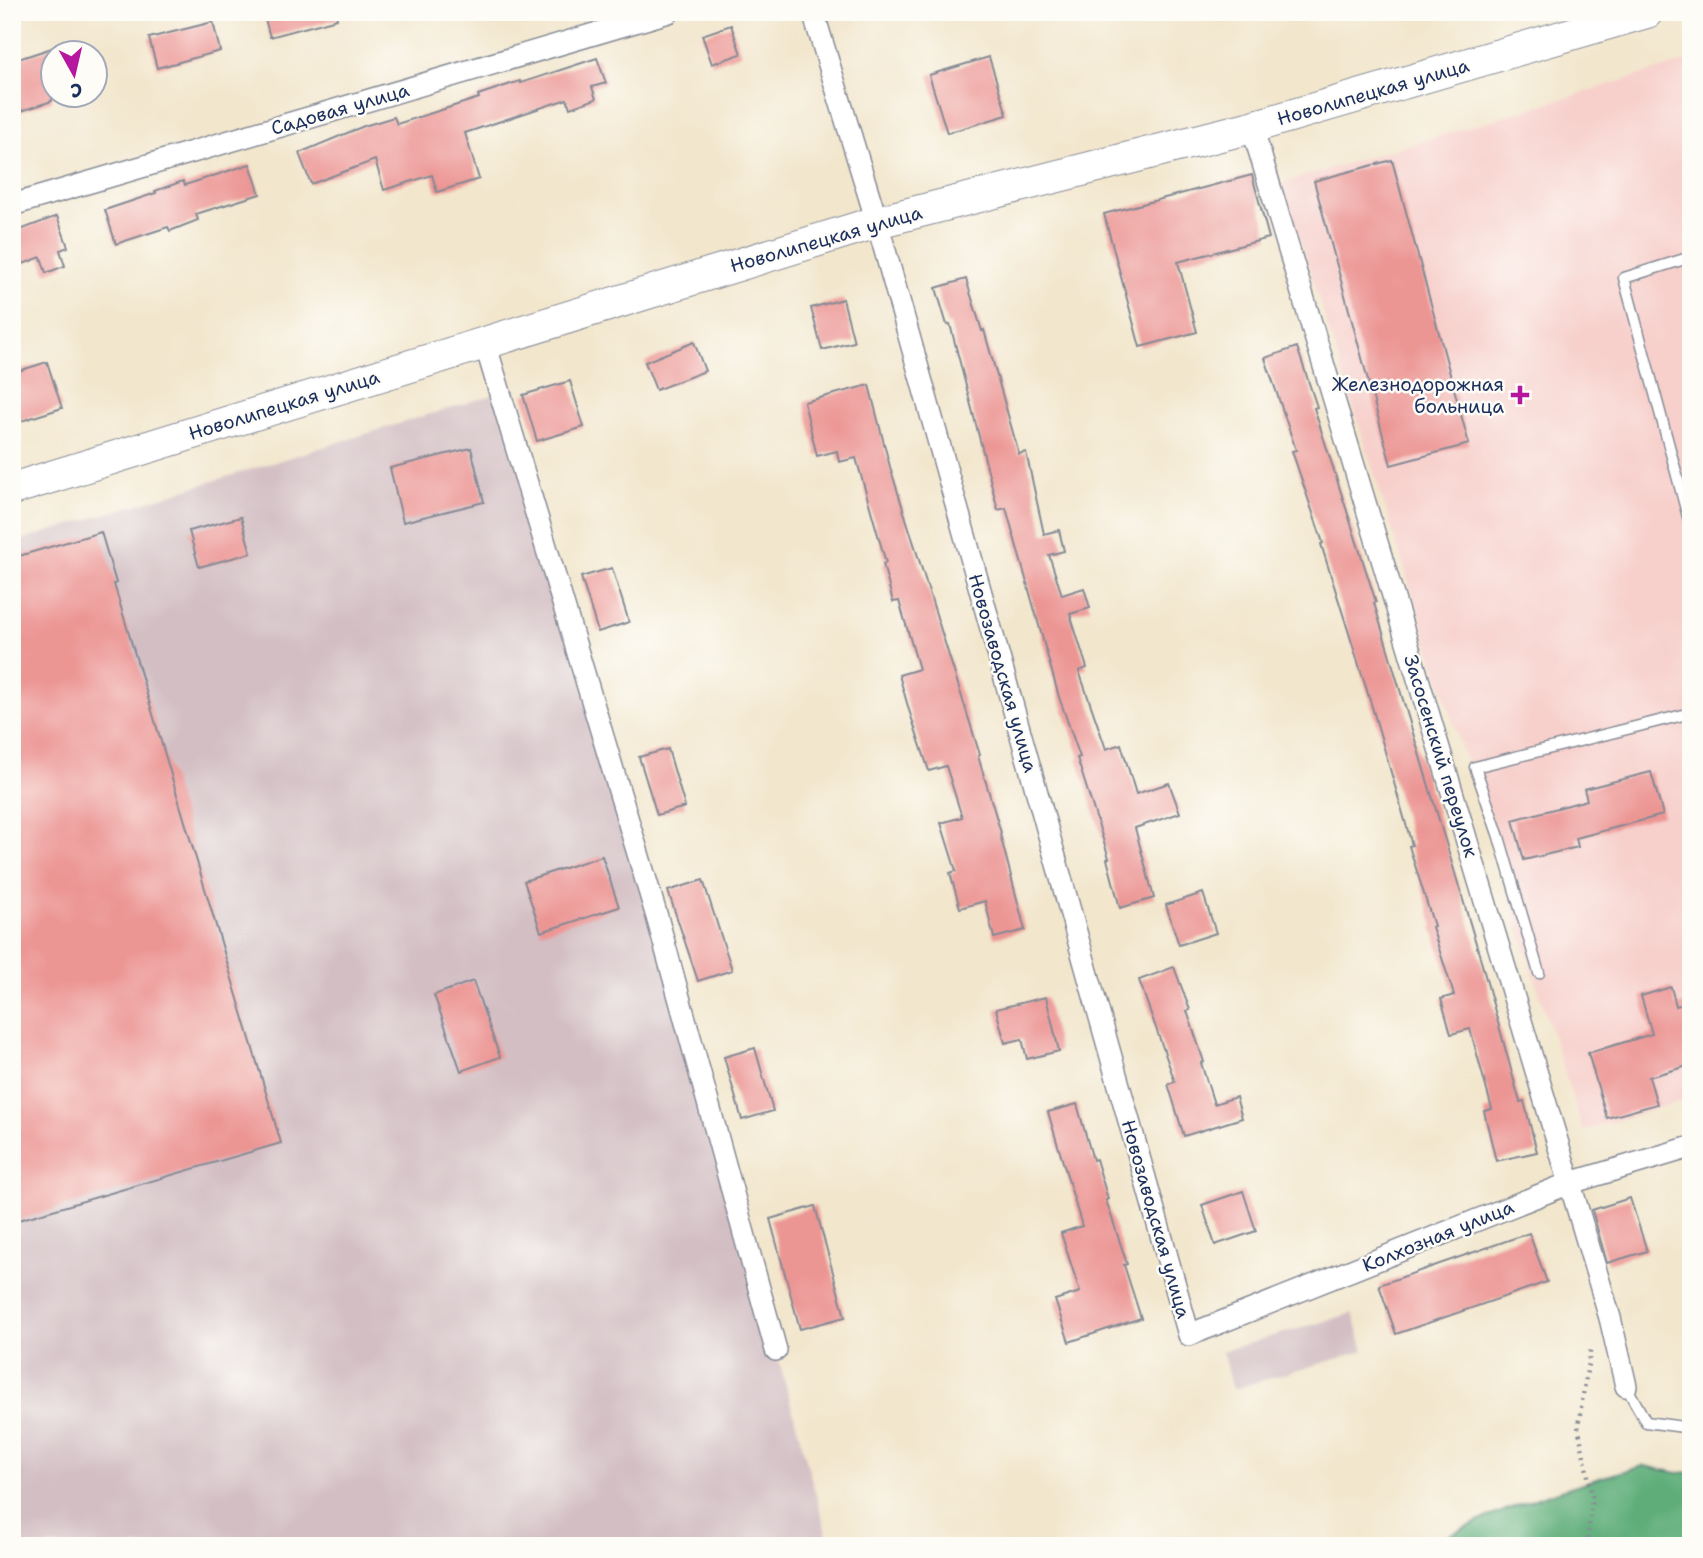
<svg xmlns="http://www.w3.org/2000/svg" width="1703" height="1558" viewBox="0 0 1703 1558" font-family="'Shantell Sans',sans-serif">
	<style>
		.built { fill: #f7d0cc }
		.industrial { fill: #d2bec3 }
		.forest { fill: #5eae79; stroke: #3c6e6c; stroke-width: 2 }
		.building { fill: #ec9694 }
		.lines { fill: none; stroke-linecap: round; stroke-linejoin: round }
		.lane-casing { stroke: #868a95; stroke-width: 13 }
		.street-casing { stroke: #868a95; stroke-width: 24 }
		.secondary-casing { stroke: #868a95; stroke-width: 34 }
		.path { stroke: #868a95; stroke-width: 4.5; stroke-dasharray: 2 5; stroke-linecap: butt }
		.lane { stroke: #fff; stroke-width: 10 }
		.street { stroke: #fff; stroke-width: 21 }
		.secondary { stroke: #fff; stroke-width: 32 }
		.poi-dot { fill: #b5179e; stroke: #fdfcf7; stroke-width: 2.5 }
		.labels { text-anchor: middle; dominant-baseline: central; stroke-width: 5; stroke-linejoin: round; paint-order: stroke }
		.street-label { font-size: 19px; fill: #1b2f5e; stroke: #fdfcf7 }
		.poi-label { font-size: 19px; fill: #1b2f5e; stroke: #fdfcf7; text-anchor: end }
	</style>
	<rect width="100%" height="100%" fill="#fdfcf7"/>
	<filter id="ink" filterUnits="userSpaceOnUse"><feTurbulence type="fractalNoise" baseFrequency=".0143" numOctaves="2"/><feDisplacementMap in="SourceGraphic" scale="14" xChannelSelector="R" yChannelSelector="G"/><feConvolveMatrix kernelMatrix="1 2 1 2 8 2 1 2 1" color-interpolation-filters="sRGB"/></filter>
	<filter id="wash" filterUnits="userSpaceOnUse"><feTurbulence type="fractalNoise" baseFrequency=".00686" numOctaves="4" result="noise"/><feDisplacementMap in="SourceGraphic" scale="28" xChannelSelector="R" yChannelSelector="G"/><feGaussianBlur stdDeviation="1.57" result="paint"/><feColorMatrix in="noise" values="0 0 0 0 0 0 0 0 0 0 0 0 0 0 0 0 0 1.4 0 .05"/><feComposite in="paint" operator="in"/></filter>
	<g filter="url(#wash)">
		<rect width="100%" height="100%" fill="#f2e6cc"/>
		<polygon class="built" points="1691,60 1691,1098 1583,1131 1282,183"/>
		<g class="industrial">
			<polygon points="499,393 776,1350 830,1546 12,1546 12,543"/>
			<polygon points="1353,1313 1364,1351 1233,1389 1222,1351"/>
		</g>
		<path class="forest" d="M1644 1466 1678 1473 1691 1472V1546H1428C1497 1509 1568 1485 1644 1466Z"/>
		<g id="blocks">
			<g class="building">
				<polygon points="263,12 336,12 337,19 270,37"/>
				<polygon points="213,22 220,51 157,68 149,38"/>
				<polygon points="731,25 741,54 712,64 702,35"/>
				<polygon points="52,48 52,101 12,114 12,61"/>
				<polygon points="989,57 1007,115 947,133 929,75"/>
				<polygon points="597,58 606,83 592,87 596,99 570,108 567,99 465,133 479,179 437,192 432,175 384,190 375,160 311,184 299,153 364,126 394,117 397,124 479,98 478,95 520,81 521,83"/>
				<polygon points="1392,160 1469,444 1391,465 1314,181"/>
				<polygon points="250,164 260,194 196,214 198,220 170,231 168,227 116,244 105,210 156,193 155,191 183,181 185,185"/>
				<polygon points="1252,175 1269,238 1178,262 1197,332 1140,347 1104,214"/>
				<polygon points="57,216 68,247 60,250 65,266 46,273 41,257 23,264 12,233"/>
				<polygon points="966,279 982,331 984,330 1019,454 1026,452 1044,534 1059,530 1064,551 1049,555 1062,595 1084,588 1090,608 1070,614 1087,668 1079,671 1106,749 1121,744 1136,794 1169,783 1180,813 1135,828 1154,898 1120,908 1107,859 1109,858 1077,758 1080,757 1059,697 1006,508 998,510 950,324 947,325 936,288"/>
				<polygon points="843,299 854,342 822,350 811,308"/>
				<polygon points="694,342 705,371 656,390 645,362"/>
				<polygon points="1297,347 1317,407 1314,408 1376,602 1374,603 1478,950 1520,1102 1524,1101 1537,1152 1496,1161 1484,1111 1492,1109 1470,1029 1451,1034 1441,999 1454,995 1432,927 1434,926 1409,846 1412,845 1373,710 1321,544 1323,543 1292,451 1296,450 1265,358"/>
				<polygon points="47,362 62,408 12,424 12,373"/>
				<polygon points="570,381 584,427 537,441 523,395"/>
				<polygon points="869,385 890,467 980,755 978,756 1001,833 1000,834 1025,930 994,938 985,901 960,908 950,873 956,871 941,823 962,817 946,766 929,771 909,710 899,675 919,669 899,601 893,602 883,564 886,563 856,458 839,462 837,451 817,456 804,402"/>
				<polygon points="471,448 484,502 403,522 390,468"/>
				<polygon points="241,517 251,553 199,567 189,531"/>
				<polygon points="101,532 116,583 114,584 281,1143 12,1222 12,558"/>
				<polygon points="612,568 629,622 598,632 581,577"/>
				<polygon points="668,749 685,807 657,815 639,757"/>
				<polygon points="1651,772 1663,815 1576,838 1578,847 1524,860 1513,820 1587,800 1584,789"/>
				<polygon points="602,856 619,907 541,932 524,881"/>
				<polygon points="703,880 732,970 698,981 668,891"/>
				<polygon points="1203,893 1216,933 1179,945 1166,905"/>
				<polygon points="1174,967 1190,1010 1187,1011 1204,1062 1201,1063 1214,1104 1236,1097 1242,1118 1184,1136 1168,1084 1175,1082 1139,980"/>
				<polygon points="473,981 500,1057 461,1071 434,995"/>
				<polygon points="1671,987 1676,1006 1691,1002 1691,1065 1649,1077 1657,1104 1607,1118 1588,1053 1652,1034 1641,996"/>
				<polygon points="1046,997 1059,1051 1027,1059 1022,1039 1005,1043 996,1009"/>
				<polygon points="755,1048 773,1111 742,1120 724,1057"/>
				<polygon points="1077,1104 1093,1160 1096,1159 1108,1199 1106,1200 1127,1264 1124,1265 1141,1318 1069,1342 1055,1300 1080,1292 1061,1233 1082,1226 1048,1112"/>
				<polygon points="1243,1191 1256,1231 1215,1245 1202,1205"/>
				<polygon points="1630,1198 1647,1251 1607,1263 1592,1210"/>
				<polygon points="815,1206 845,1317 800,1329 770,1219"/>
				<polygon points="1529,1233 1547,1282 1396,1334 1379,1285"/>
			</g>
		</g>
	</g>
	<g filter="url(#ink)">
		<use href="#blocks" fill-opacity="0" stroke="#868a95" stroke-width="2"/>
		<g class="lines">
			<g class="lane-casing">
				<g id="lane">
					<polyline points="1691,257 1624,278 1691,528"/>
					<polyline points="1539,973 1499,837 1475,767 1691,713"/>
					<polyline points="1626,1386 1646,1422 1691,1428"/>
				</g>
			</g>
			<g class="street-casing">
				<g id="street">
					<polyline points="813,12 877,222 1189,1335 1570,1183 1691,1147"/>
					<polyline points="1252,127 1577,1207 1610,1318 1626,1386"/>
					<polyline points="12,205 669,12"/>
					<polyline points="485,343 657,917 776,1350"/>
				</g>
			</g>
			<g class="secondary-casing">
				<polyline id="secondary" points="12,489 877,222 1252,127 1647,12"/>
			</g>
			<polyline class="path" points="1587,1546 1592,1496 1578,1426 1591,1346"/>
			<use href="#lane" class="lane"/>
			<use href="#street" class="street"/>
			<use href="#secondary" class="secondary"/>
		</g>
	</g>
	<path class="poi-dot" d="M1516.5 384.5h7v7h7v7h-7v7h-7v-7h-7v-7h7z"/>
	<g class="labels">
		<g class="street-label">
			<text transform="translate(1373 92) rotate(-16)">Новолипецкая улица</text>
			<text transform="translate(340 109) rotate(-16)">Садовая улица</text>
			<text transform="translate(826 239) rotate(-16)">Новолипецкая улица</text>
			<text transform="translate(284 405) rotate(-17)">Новолипецкая улица</text>
			<text transform="translate(1003 673) rotate(74)">Новозаводская улица</text>
			<text transform="translate(1441 756) rotate(73)">Засосенский переулок</text>
			<text transform="translate(1156 1219) rotate(74)">Новозаводская улица</text>
			<text transform="translate(1438 1236) rotate(-22)">Колхозная улица</text>
		</g>
		<g class="poi-label">
			<text x="1504" y="384">Железнодорожная<tspan x="1504" dy="22">больница</tspan></text>
		</g>
	</g>
	<rect width="1703" height="1558" fill="none" stroke="#fdfcf7" stroke-width="42"/>
	<g transform="translate(74 74) rotate(172)"><circle r="33" fill="#fdfcf7" stroke="#a3aaba" stroke-width="2"/>
	<path d="M0-5L12 26L0 18L-12 26Z" fill="#b5179e"/>
	<text y="-10" font-size="19" font-weight="bold" text-anchor="middle" fill="#1b2f5e">С</text>
	</g>
</svg>
